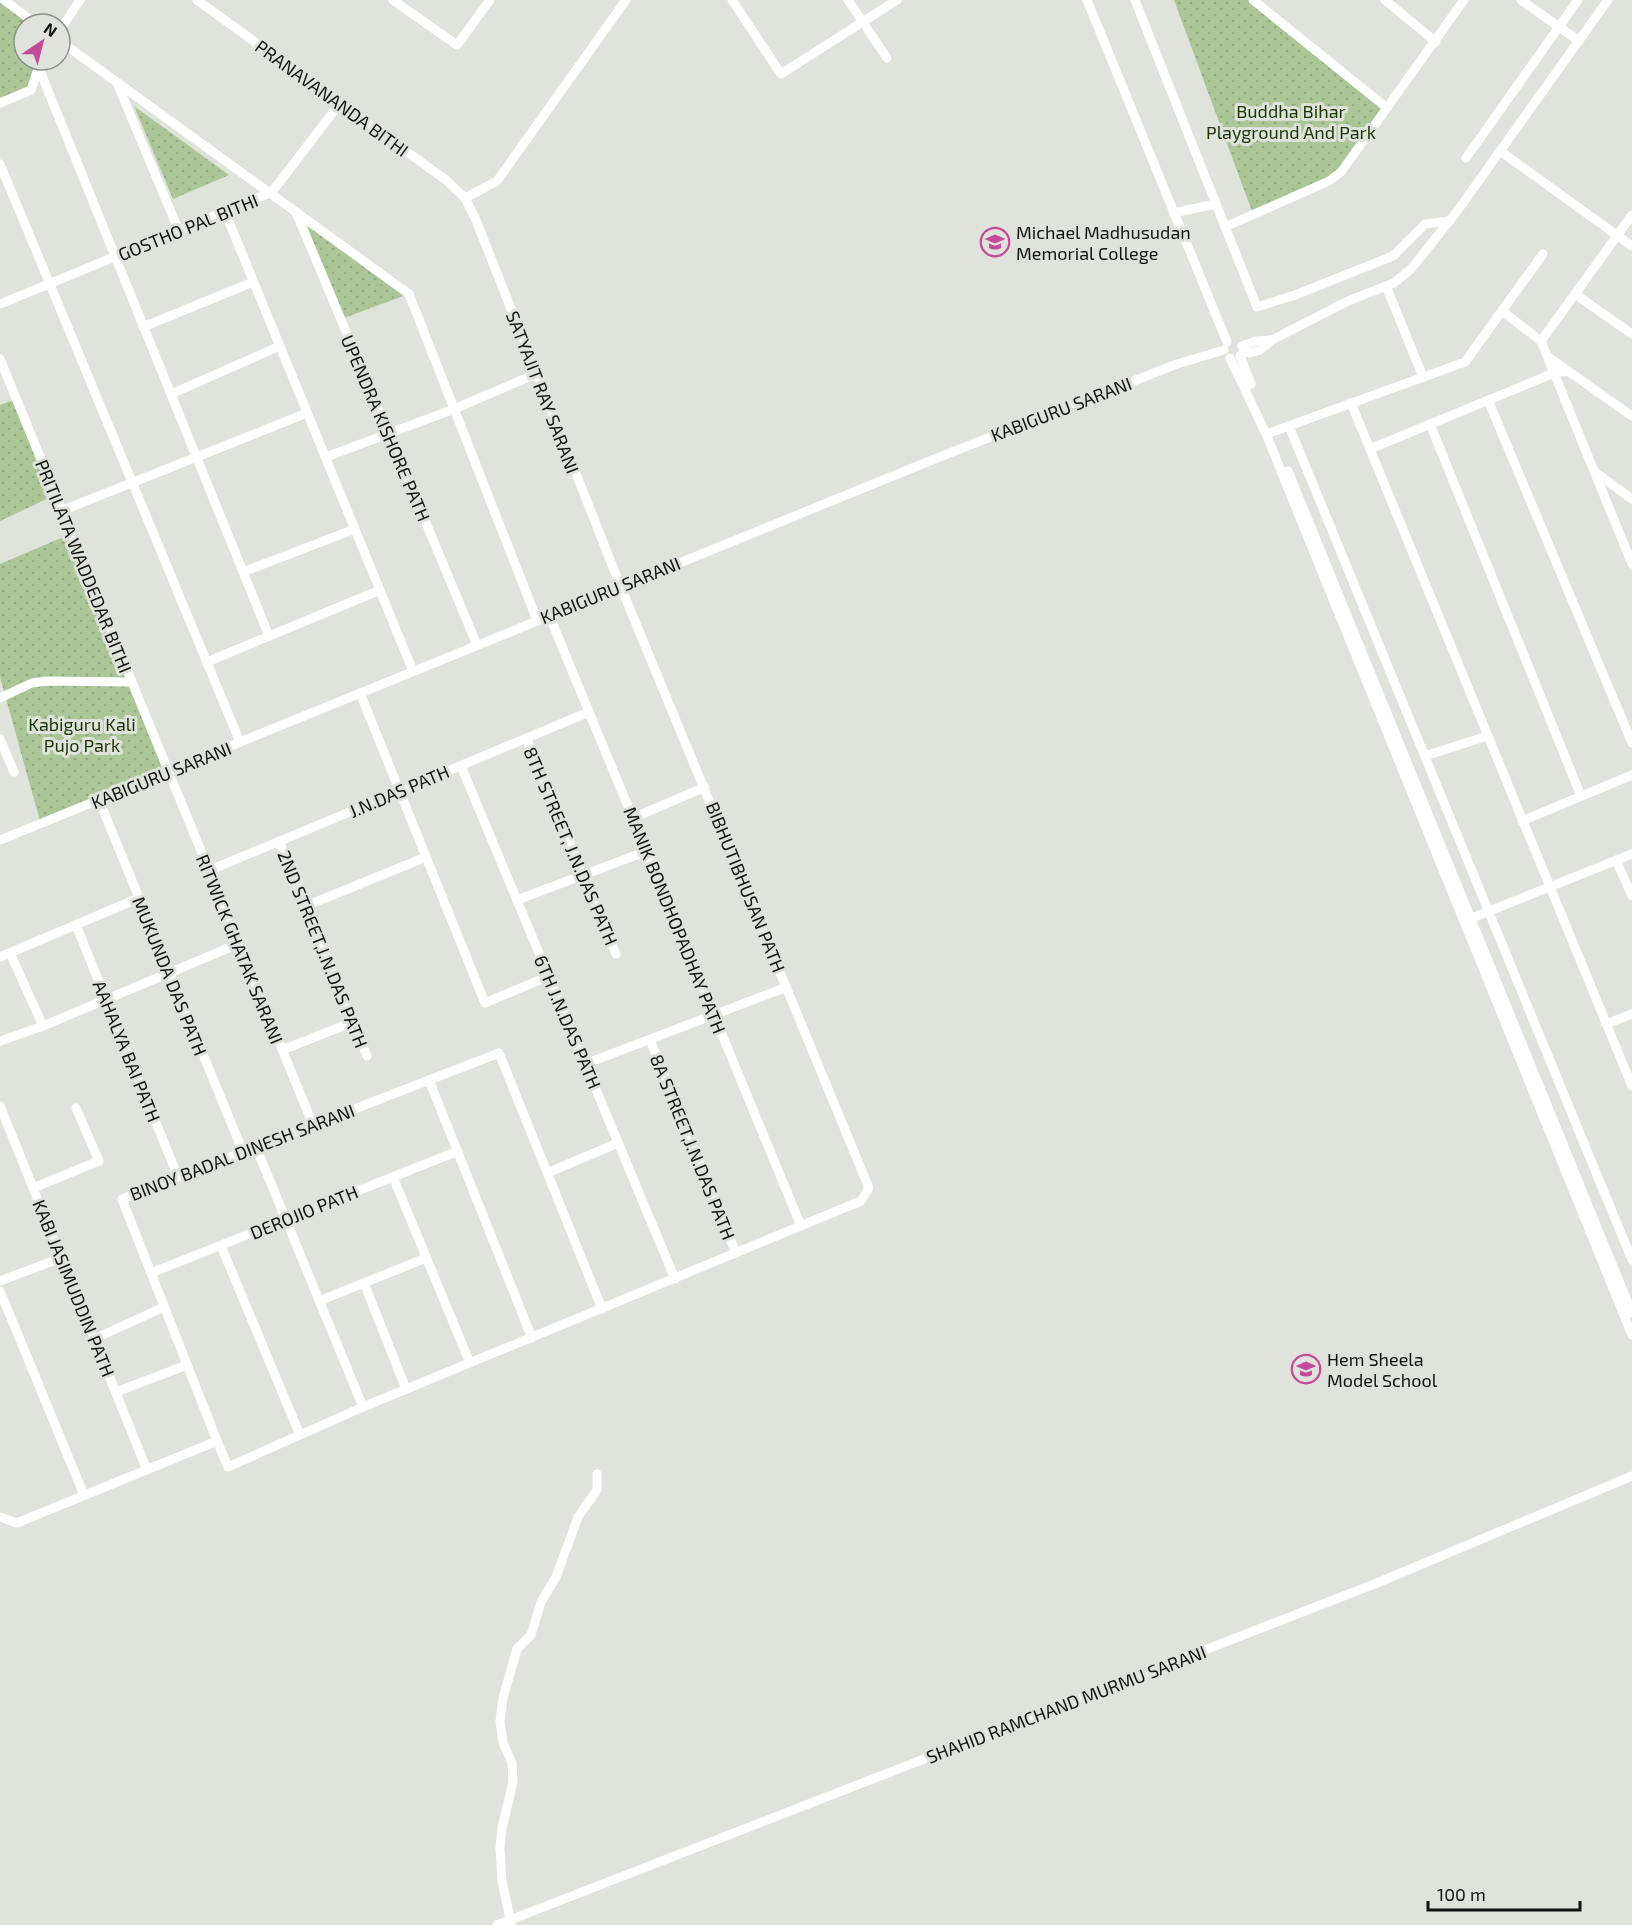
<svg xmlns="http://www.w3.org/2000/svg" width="1632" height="1925" viewBox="0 0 1632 1925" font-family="'Exo 2',sans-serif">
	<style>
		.park { fill: url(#park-dots) }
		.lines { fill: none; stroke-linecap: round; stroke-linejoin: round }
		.minor { stroke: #fff; stroke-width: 9 }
		.labels { text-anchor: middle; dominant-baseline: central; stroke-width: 6; stroke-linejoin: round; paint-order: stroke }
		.street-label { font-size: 18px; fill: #111210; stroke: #dfe3dc }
		.park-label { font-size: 18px; fill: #1a3400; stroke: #dfe3dc }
		.poi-label { font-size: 18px; fill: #111210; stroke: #dfe3dc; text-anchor: start }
	</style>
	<defs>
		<pattern id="park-dots" width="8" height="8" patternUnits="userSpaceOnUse" patternTransform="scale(1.5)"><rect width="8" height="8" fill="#abc797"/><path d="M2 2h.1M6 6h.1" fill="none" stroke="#92aa81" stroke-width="1.8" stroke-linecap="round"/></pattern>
	</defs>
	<rect width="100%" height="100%" fill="#dfe3dc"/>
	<g class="park">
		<polygon points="1174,0 1249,0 1383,108 1332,179 1253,214"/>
		<polygon points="0,1 31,24 24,24 24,60 43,60 27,92 0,101"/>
		<polygon points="134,106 229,175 173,199"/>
		<polygon points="303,215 409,294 341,319"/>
		<polygon points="14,400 55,495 0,521 0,405"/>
		<polygon points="68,535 168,772 40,821 0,677 0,564"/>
	</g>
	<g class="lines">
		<g class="minor">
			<polyline points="4,0 36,24"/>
			<polyline points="197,0 446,180 465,198 476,220 620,585 869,1188 861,1201 363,1407 228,1467 217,1441"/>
			<polyline points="393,0 457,45 490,0"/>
			<polyline points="732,0 781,74 897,0"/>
			<polyline points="848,0 887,58"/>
			<polyline points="1087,0 1227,342"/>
			<polyline points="1135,0 1257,307 1295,295 1393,256 1425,224 1450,221"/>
			<polyline points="1253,0 1387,108"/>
			<polyline points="1385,0 1436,42"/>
			<polyline points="1521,0 1579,41"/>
			<polyline points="60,30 80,0"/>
			<polyline points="60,41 409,294 537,620"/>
			<polyline points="38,66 269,636"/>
			<polyline points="117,83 179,231"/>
			<polyline points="0,103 31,90 41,60"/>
			<polyline points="1500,151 1632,246"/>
			<polyline points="1466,158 1578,0"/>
			<polyline points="0,164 240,742"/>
			<polyline points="465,198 497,181 626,0"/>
			<polyline points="225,212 413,671"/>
			<polyline points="296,212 477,645"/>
			<polyline points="1173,213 1216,204"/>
			<polyline points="1632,215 1541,341 1632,564"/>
			<polyline points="1225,227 1329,181 1341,172 1464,0"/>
			<polyline points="1386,286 1423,377"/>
			<polyline points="1575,294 1632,334"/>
			<polyline points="0,304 272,192 340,103"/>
			<polyline points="1502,311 1541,341"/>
			<polyline points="143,327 253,282"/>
			<polyline points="1242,346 1256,341 1272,340"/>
			<polyline points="1243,352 1250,353 1260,350 1272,340 1348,301 1394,283 1411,269 1458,210 1608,0"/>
			<polyline points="1240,356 1251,384"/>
			<polyline points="1548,357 1632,416"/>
			<polyline points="1230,358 1266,434 1632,1335"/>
			<polyline points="0,359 313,1125"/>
			<polyline points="171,394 280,346"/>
			<polyline points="1488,400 1632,743"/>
			<polyline points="1351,403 1632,1086"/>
			<polyline points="1430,424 1581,796"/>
			<polyline points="1289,426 1632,1260"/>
			<polyline points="1272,432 1465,362 1543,254"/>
			<polyline points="1370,449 1554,373 1568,371"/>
			<polyline points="326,457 454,409 536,374"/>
			<polyline points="1288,471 1632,1313"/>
			<polyline points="1595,472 1632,499"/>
			<polyline points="61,511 307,413"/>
			<polyline points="243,572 355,529"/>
			<polyline points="549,615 801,1226"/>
			<polyline points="207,662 380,590"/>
			<polyline points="360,693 485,1003 549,976"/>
			<polyline points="0,698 32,683 46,681 131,682"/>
			<polyline points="526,738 616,954"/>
			<polyline points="0,739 14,772"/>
			<polyline points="1425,756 1487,736"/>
			<polyline points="461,766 675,1279"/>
			<polyline points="99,800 243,1152"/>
			<polyline points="633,818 705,787"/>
			<polyline points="1522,821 1632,775"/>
			<polyline points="0,840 942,456 1177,364 1224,350"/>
			<polyline points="279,841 367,1056"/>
			<polyline points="1616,860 1632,896"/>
			<polyline points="208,871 589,712"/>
			<polyline points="517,900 647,851"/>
			<polyline points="306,906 426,857"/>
			<polyline points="1467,920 1632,854"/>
			<polyline points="76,925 178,1177"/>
			<polyline points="10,953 43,1026"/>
			<polyline points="0,957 139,898"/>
			<polyline points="1606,1024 1632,1014"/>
			<polyline points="650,1040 736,1253"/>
			<polyline points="0,1041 43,1026 238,944"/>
			<polyline points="282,1050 353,1022"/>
			<polyline points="585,1064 787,987"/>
			<polyline points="429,1080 532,1338"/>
			<polyline points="0,1106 147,1470"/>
			<polyline points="256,1147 363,1407"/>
			<polyline points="547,1173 618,1143"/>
			<polyline points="393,1177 470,1363"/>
			<polyline points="33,1188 99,1161 76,1108"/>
			<polyline points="221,1246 300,1435"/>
			<polyline points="151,1273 458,1151"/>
			<polyline points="0,1281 61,1258"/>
			<polyline points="364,1283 406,1389"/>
			<polyline points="0,1291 84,1495"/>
			<polyline points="319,1301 426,1258"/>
			<polyline points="94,1339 164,1307"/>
			<polyline points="116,1392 187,1365"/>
			<polyline points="0,1517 17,1523 217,1441 122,1199 499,1053 602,1309"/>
			<polyline points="511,1923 502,1881 500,1848 502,1828 513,1782 512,1763 503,1743 500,1721 503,1698 517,1649 531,1635 541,1602 556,1577 578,1517 597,1490 597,1474"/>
			<polyline points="497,1925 1377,1583 1632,1476"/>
		</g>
	</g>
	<defs>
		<g id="university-ring" transform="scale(1.5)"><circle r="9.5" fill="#dfe3dc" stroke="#c44a9c" stroke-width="1.5"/><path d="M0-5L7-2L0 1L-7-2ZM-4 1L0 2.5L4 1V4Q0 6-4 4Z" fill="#c44a9c"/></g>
		<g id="school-ring" transform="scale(1.5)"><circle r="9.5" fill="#dfe3dc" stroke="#c44a9c" stroke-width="1.5"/><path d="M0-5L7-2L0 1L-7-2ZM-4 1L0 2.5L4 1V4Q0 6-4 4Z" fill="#c44a9c"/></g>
	</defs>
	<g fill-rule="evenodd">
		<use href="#university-ring" x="995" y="242"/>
		<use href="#school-ring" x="1306" y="1369"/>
	</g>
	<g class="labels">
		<g class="street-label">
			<text transform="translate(332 98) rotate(36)">PRANAVANANDA BITHI</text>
			<text transform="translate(188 227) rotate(-22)">GOSTHO PAL BITHI</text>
			<text transform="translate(543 392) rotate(69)">SATYAJIT RAY SARANI</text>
			<text transform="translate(1061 409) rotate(-21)">KABIGURU SARANI</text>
			<text transform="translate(386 428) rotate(67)">UPENDRA KISHORE PATH</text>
			<text transform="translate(84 566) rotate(68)">PRITILATA WADDEDAR BITHI</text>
			<text transform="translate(610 590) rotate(-22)">KABIGURU SARANI</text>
			<text transform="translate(161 775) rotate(-22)">KABIGURU SARANI</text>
			<text transform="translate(399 791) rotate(-23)">J.N.DAS PATH</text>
			<text transform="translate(571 846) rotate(67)">8TH STREET, J.N.DAS PATH</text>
			<text transform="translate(746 887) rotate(68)">BIBHUTIBHUSAN PATH</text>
			<text transform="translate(675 920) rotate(68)">MANIK BONDHOPADHAY PATH</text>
			<text transform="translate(240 949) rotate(68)">RITWICK GHATAK SARANI</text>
			<text transform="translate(323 949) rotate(68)">2ND STREET,J.N.DAS PATH</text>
			<text transform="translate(170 976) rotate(68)">MUKUNDA DAS PATH</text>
			<text transform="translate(568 1022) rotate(67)">6TH J.N.DAS PATH</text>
			<text transform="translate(127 1051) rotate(68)">AAHALYA BAI PATH</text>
			<text transform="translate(693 1147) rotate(68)">8A STREET,J.N.DAS PATH</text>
			<text transform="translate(242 1152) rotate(-21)">BINOY BADAL DINESH SARANI</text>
			<text transform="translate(304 1212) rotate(-22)">DEROJIO PATH</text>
			<text transform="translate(74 1288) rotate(68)">KABI JASIMUDDIN PATH</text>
			<text transform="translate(1066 1704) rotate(-21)">SHAHID RAMCHAND MURMU SARANI</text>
		</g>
		<g class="park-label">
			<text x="1291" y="111">Buddha Bihar<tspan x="1291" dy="21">Playground And Park</tspan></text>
			<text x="82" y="724">Kabiguru Kali<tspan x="82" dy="21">Pujo Park</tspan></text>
		</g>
		<g class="poi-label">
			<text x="1016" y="232">Michael Madhusudan<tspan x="1016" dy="21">Memorial College</tspan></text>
			<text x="1327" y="1359">Hem Sheela<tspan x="1327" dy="21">Model School</tspan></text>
		</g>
	</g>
	<g transform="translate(42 42) rotate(35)"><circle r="28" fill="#dfe3dc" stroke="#8d8f8a" stroke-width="1.5"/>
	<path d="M0-4.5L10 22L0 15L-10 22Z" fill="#c44a9c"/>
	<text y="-9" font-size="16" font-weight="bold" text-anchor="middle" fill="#111210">N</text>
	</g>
	<path d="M1428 1901v9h152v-9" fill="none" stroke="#111210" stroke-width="3"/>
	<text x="1437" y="1901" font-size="18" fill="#111210" stroke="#dfe3dc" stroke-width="4.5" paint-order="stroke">100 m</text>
</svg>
